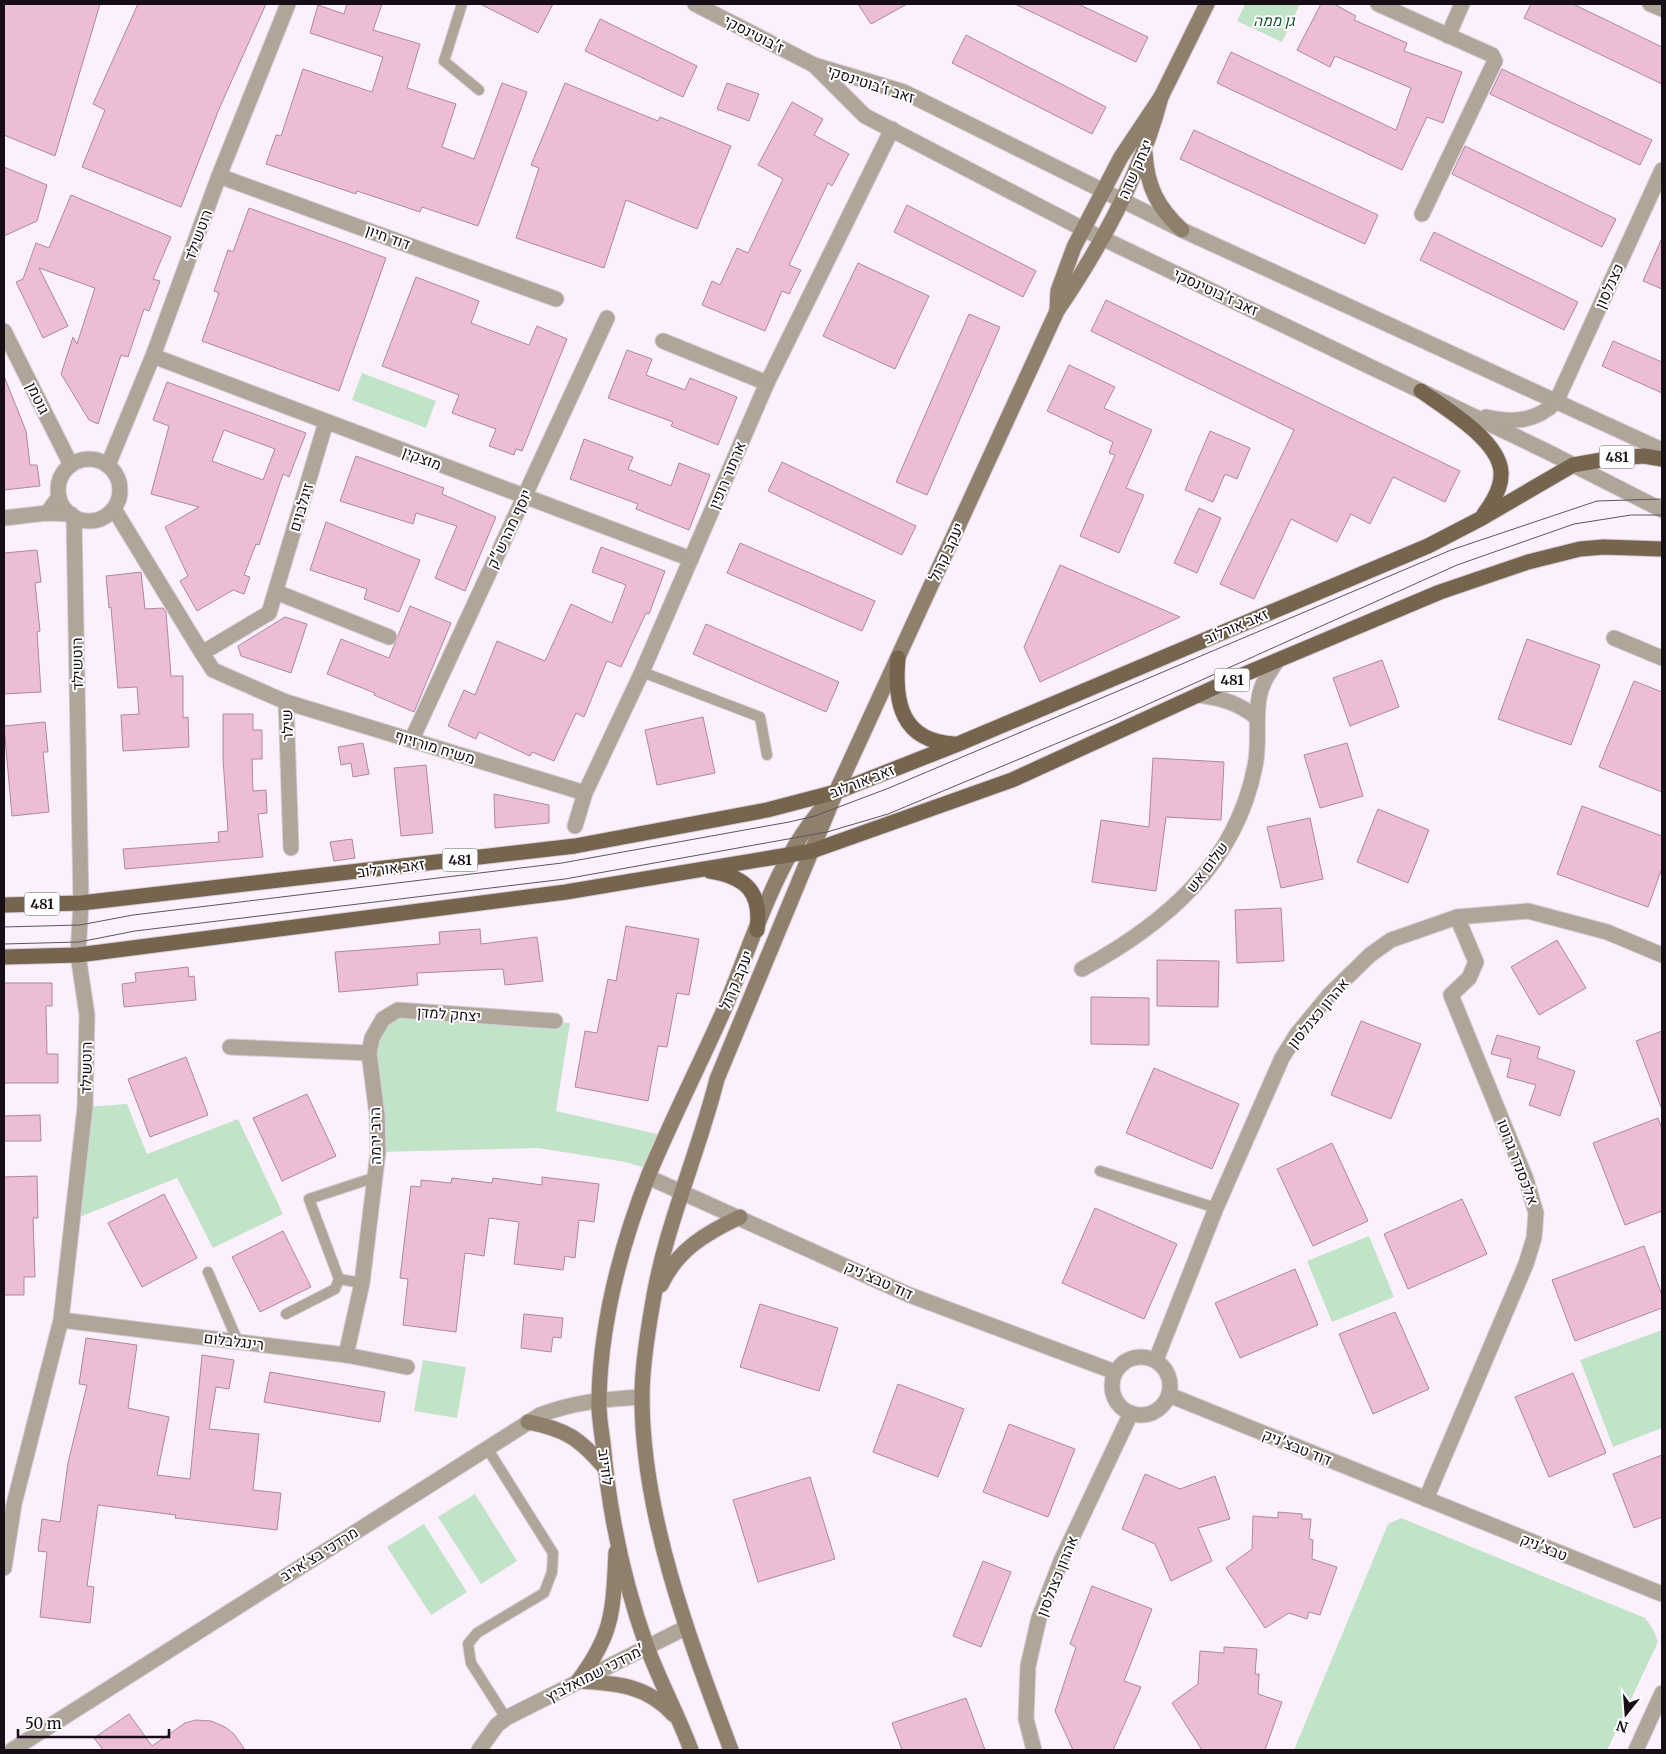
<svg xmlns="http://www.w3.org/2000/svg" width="1666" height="1754" viewBox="0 0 1666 1754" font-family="Merriweather,Heebo,serif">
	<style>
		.green { fill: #c1e4c9 }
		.building { fill: #edbdd7; stroke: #ab8a9c; fill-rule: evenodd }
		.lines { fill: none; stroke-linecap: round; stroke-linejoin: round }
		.service-casing { stroke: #d7ccd7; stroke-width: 12 }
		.pedestrian-casing { stroke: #d7ccd7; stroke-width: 17 }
		.minor-casing { stroke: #d7ccd7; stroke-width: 17 }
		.tertiary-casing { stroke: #d7ccd7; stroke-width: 17 }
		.secondary-casing { stroke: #d7ccd7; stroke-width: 17 }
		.primary-casing { stroke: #d7ccd7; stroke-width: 17 }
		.service { stroke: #afa699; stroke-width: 10 }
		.pedestrian { stroke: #afa699; stroke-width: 15 }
		.minor { stroke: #afa699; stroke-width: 15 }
		.tertiary { stroke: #afa699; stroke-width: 15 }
		.secondary { stroke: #8e806d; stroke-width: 15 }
		.primary { stroke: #76654e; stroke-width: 15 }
		.tram { stroke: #5e555f; stroke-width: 1 }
		.labels { text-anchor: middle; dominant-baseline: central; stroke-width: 4; stroke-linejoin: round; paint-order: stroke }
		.shield { fill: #fff; stroke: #5c565d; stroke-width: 1 }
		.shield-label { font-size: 14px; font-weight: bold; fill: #160d17 }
		.park-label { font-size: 15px; font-style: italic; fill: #13562c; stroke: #fff }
		.street-label { font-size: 15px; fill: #160d17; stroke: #fff }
	</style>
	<rect width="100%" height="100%" fill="#fcf0fc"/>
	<g class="green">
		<polygon points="1245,4 1300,4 1282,42 1237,21"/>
		<polygon points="362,373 436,401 426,428 352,400"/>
		<polygon points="398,1010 570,1023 556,1111 666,1136 651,1170 626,1162 538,1148 378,1152 372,1038"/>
		<polygon points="127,1104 147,1154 238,1119 283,1214 213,1248 177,1178 72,1220 85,1107"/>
		<polygon points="1369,1236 1394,1297 1332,1322 1307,1261"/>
		<polygon points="1662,1330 1662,1428 1613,1447 1580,1360"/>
		<polygon points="423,1360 466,1367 457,1418 414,1411"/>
		<polygon points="475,1494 517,1561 481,1584 438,1517"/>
		<polygon points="1401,1518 1645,1618 1653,1629 1658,1642 1607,1750 1294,1750 1388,1524"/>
		<polygon points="424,1524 467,1592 431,1615 387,1547"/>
	</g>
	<g class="building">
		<polygon points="4,4 100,4 55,156 4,135"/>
		<polygon points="138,4 266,4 219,109 181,207 82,167 105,110 93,104"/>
		<polygon points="347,4 382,4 373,30 420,44 407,88 456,104 442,147 474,159 502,83 527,92 478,226 422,207 420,212 357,191 356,194 266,164 276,135 281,136 303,69 372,92 383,57 310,33 318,5 344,14"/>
		<polygon points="480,4 553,4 538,33"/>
		<polygon points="858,4 907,4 871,24"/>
		<polygon points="1015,4 1078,4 1148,37 1136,62"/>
		<polygon points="1321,4 1334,4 1356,16 1354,20 1407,43 1404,51 1462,72 1443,123 1427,117 1402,170 1217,83 1231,52 1396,130 1411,88 1335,56 1330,67 1297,50"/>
		<polygon points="1531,4 1573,4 1662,47 1662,84 1524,18"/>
		<polygon points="600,19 697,66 683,97 585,51"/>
		<polygon points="966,35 1106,107 1092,134 952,63"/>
		<polygon points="1502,69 1652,140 1640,165 1490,94"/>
		<polygon points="565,83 658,121 660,117 731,146 697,229 626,200 604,268 516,238 539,168 531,165"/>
		<polygon points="727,83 759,94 749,121 717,109"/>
		<polygon points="792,102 823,119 814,135 849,154 832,186 828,183 789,265 801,270 789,294 782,291 765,331 702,305 712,281 720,285 737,248 748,253 783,179 758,165"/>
		<polygon points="1194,130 1378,215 1365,244 1180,159"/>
		<polygon points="1465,146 1616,219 1602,247 1452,174"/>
		<polygon points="4,167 47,185 37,221 4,236"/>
		<polygon points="71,195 171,237 153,279 160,281 149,311 144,309 128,357 121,355 98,424 89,420 61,374 73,337 77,344 95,288 39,268 68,326 43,338 16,282 23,279 36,243 49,248"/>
		<polygon points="907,205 1036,271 1023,297 894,232"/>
		<polygon points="249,208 386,258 339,391 202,341 219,293 214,291 228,250 233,252"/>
		<polygon points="1434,232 1578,302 1564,330 1420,260"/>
		<polygon points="1662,238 1662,289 1643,281"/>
		<polygon points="858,263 929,296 895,369 823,336"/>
		<polygon points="416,277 479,301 471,323 529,345 537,326 567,339 522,451 516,449 514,455 489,446 496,429 452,413 459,395 382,366"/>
		<polygon points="1106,300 1460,471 1445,502 1393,477 1370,524 1351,514 1337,542 1291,519 1254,599 1220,584 1294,430 1091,331"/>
		<polygon points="969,314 1000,327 927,495 896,482"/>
		<polygon points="1613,341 1662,362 1662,393 1602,366"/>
		<polygon points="627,350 652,359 646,375 685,390 690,378 737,397 718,445 671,426 673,422 608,398"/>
		<polygon points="1069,365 1115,387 1104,408 1152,430 1126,488 1144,495 1119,553 1080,536 1115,455 1109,453 1113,442 1047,411"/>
		<polygon points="4,376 26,431 30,465 37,465 40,486 4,490"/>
		<path d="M167 382 306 433 289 477 283 474 259 545 256 544 244 575 250 577 244 594 233 590 197 611 180 581 188 576 165 527 199 507 151 494 169 426 153 420ZM224 430 275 449 263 480 212 461Z"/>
		<polygon points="1210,431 1250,448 1237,479 1225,474 1213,502 1185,490"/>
		<polygon points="584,439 633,457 628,469 671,486 679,463 710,475 689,530 636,509 638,504 570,479"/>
		<polygon points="356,456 444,488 442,494 496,517 465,591 435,578 457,526 416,513 413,524 340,501"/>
		<polygon points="782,462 916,526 902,555 768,491"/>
		<polygon points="1199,508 1221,518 1197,573 1174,563"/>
		<polygon points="326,522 420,560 399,612 364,599 367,589 310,570"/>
		<polygon points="740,543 875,601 862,631 727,573"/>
		<polygon points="601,547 665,571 649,614 646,613 621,667 607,661 584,717 576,713 554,761 532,752 530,756 479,732 476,739 448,726 464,690 475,695 497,641 545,661 571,604 612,623 626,585 592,572"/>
		<polygon points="37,550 41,582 35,583 40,631 37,632 41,692 4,694 4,553"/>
		<polygon points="1060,565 1180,617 1040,682 1024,647"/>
		<polygon points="141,572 145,609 163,608 166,612 171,676 183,676 183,718 188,717 189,747 123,751 121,715 139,714 137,687 118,688 111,607 109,608 106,576"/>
		<polygon points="410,606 451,623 414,712 374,695 375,693 327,674 341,639 389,658"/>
		<polygon points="285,617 307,624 291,673 241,656 238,646"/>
		<polygon points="706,624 839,682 826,712 693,654"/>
		<polygon points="1527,639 1600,665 1571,745 1498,719"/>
		<polygon points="1382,660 1399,707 1350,726 1333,678"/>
		<polygon points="1634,681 1662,692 1662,792 1599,767"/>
		<polygon points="223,714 253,714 253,730 262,730 262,759 252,759 253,791 266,790 267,813 258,814 263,857 125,869 123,849 219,842 218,832 228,831 223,759"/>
		<polygon points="703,717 715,773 657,785 645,730"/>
		<polygon points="45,722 48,752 43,752 49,812 12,816 4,726"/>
		<polygon points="363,743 369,774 353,777 351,763 341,765 338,747"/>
		<polygon points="1347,743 1363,796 1320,808 1304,755"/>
		<polygon points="1153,758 1224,762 1221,820 1166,817 1156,891 1092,882 1101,820 1149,827"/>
		<polygon points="426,765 433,833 401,836 394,768"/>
		<polygon points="494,794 549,805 549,823 495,828"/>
		<polygon points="1582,806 1662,836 1662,868 1648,907 1557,874"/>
		<polygon points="1378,809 1429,830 1408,883 1357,862"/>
		<polygon points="1310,818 1323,879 1281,888 1267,827"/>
		<polygon points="352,839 355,858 334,861 330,842"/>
		<polygon points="1281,908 1284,961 1237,963 1235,910"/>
		<polygon points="626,926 699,939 689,995 677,993 667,1047 658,1046 648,1101 575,1087 585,1031 597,1033 608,979 616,981"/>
		<polygon points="480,929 481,944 537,937 543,981 505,985 503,969 417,973 418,985 339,992 335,952 440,944 439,932"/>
		<polygon points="1557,940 1586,988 1539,1015 1511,967"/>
		<polygon points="1157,960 1219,961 1218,1007 1157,1006"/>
		<polygon points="188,967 189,977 194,976 196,1000 124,1007 122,984 136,982 135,973"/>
		<polygon points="4,983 52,983 52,1006 46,1006 47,1054 58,1054 58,1083 4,1083"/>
		<polygon points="1091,997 1149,998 1149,1045 1091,1044"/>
		<polygon points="1361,1021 1421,1044 1391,1119 1331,1095"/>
		<polygon points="1662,1031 1662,1106 1661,1107 1636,1041"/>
		<polygon points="1497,1035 1540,1047 1537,1058 1575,1071 1560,1116 1529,1105 1536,1085 1507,1077 1511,1059 1491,1054"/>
		<polygon points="186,1057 208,1115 150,1137 128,1079"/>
		<polygon points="1154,1068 1239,1104 1212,1169 1126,1133"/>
		<polygon points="307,1094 336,1156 282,1181 253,1118"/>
		<polygon points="40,1115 41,1141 4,1141 4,1116"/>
		<polygon points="1658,1118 1662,1129 1662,1211 1625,1225 1593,1143"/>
		<polygon points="1332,1143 1368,1221 1313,1246 1277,1169"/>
		<polygon points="37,1176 38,1218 33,1218 35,1277 24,1277 24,1295 4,1295 4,1177"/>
		<polygon points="542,1177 599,1184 594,1222 579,1220 575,1258 565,1256 563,1270 514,1264 519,1222 489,1218 484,1256 465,1253 456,1332 403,1325 408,1279 400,1278 411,1186 421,1187 421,1180 451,1183 452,1178 492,1183 493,1178 542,1185"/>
		<polygon points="164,1194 197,1258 142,1287 108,1223"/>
		<polygon points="1462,1199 1487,1254 1408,1289 1384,1234"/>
		<polygon points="1095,1208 1177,1244 1144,1319 1062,1283"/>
		<polygon points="283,1231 311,1287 260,1312 232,1257"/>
		<polygon points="1644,1246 1662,1295 1662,1308 1575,1341 1552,1280"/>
		<polygon points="1295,1269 1318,1325 1240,1358 1215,1303"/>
		<polygon points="760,1304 838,1328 819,1391 740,1367"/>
		<polygon points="1395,1312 1429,1389 1373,1414 1339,1334"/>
		<polygon points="524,1314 563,1318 561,1338 553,1337 551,1352 521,1348"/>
		<polygon points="86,1338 137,1345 128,1408 169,1417 157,1475 190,1479 202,1355 234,1360 229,1389 216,1387 209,1429 259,1434 253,1490 281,1493 277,1530 175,1518 176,1515 98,1505 87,1586 94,1587 90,1623 40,1617 47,1552 38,1551 42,1519 60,1522 68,1463 87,1385 79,1384"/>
		<polygon points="270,1372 385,1392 380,1422 264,1402"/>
		<polygon points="1573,1373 1606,1453 1549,1477 1515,1397"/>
		<polygon points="898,1384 964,1409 938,1477 873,1452"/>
		<polygon points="1009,1424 1075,1449 1048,1517 983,1492"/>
		<polygon points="1662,1455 1662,1517 1634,1528 1613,1474"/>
		<polygon points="1145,1474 1180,1489 1215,1476 1230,1519 1198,1528 1212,1561 1171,1581 1155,1544 1122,1529"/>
		<polygon points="810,1477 835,1559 758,1582 733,1500"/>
		<polygon points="1278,1512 1302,1514 1302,1519 1311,1519 1309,1539 1313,1540 1312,1559 1337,1567 1320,1615 1309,1612 1307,1619 1289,1613 1265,1628 1226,1568 1252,1549 1253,1516 1278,1518"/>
		<polygon points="983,1561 1011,1572 981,1647 953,1636"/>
		<polygon points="1092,1586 1152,1609 1124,1681 1141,1687 1113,1750 1073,1750 1055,1711 1076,1647 1070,1644"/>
		<polygon points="1224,1647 1257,1649 1255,1674 1259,1674 1258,1694 1282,1702 1265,1750 1202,1750 1172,1703 1198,1684 1200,1651 1224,1653"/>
		<polygon points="966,1698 985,1750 902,1750 892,1723"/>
		<polygon points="129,1714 152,1746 185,1723 196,1720 211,1721 225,1727 234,1734 245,1750 103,1750 94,1738"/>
	</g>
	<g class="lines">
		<g class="service-casing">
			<g id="service">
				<polyline points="462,4 444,61 479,90"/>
				<polyline points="642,672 760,717 767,755"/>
				<polyline points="1100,1171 1216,1208"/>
				<polyline points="208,1272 238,1342"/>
				<polyline points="339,1279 362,1283"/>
				<polyline points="286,1314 335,1289 339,1279 309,1199 376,1177"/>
				<polyline points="487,1448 553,1553 552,1572 544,1593 477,1633 468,1644 471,1663 506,1718"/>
			</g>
		</g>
		<g class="pedestrian-casing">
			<g id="pedestrian">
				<polyline points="114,509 202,653"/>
				<polyline points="286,702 585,793"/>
				<polyline points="412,739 607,318"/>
				<polyline points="1426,1499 1526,1264 1534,1238 1536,1213 1526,1179 1451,995 1469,978 1476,962 1457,917"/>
			</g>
		</g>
		<g class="minor-casing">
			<g id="minor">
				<polyline points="1378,4 1492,55 1495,61 1422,214"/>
				<polyline points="1650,4 1662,9"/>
				<polyline points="1448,36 1462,4"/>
				<polyline points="219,176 556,299"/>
				<polyline points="4,331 71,465"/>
				<polyline points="663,341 767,383"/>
				<polyline points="153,356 691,559"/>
				<polyline points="1556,402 1662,170"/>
				<polyline points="47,513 59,497"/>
				<polyline points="4,518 47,513 71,514"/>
				<polyline points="276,592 389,637"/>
				<polyline points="1614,638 1662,658"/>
				<path d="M1198 695C1221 698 1239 703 1257 718"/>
				<polyline points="575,826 585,793 642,672 767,383 892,129"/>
				<polyline points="291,848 286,702 213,670 202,653 269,613 326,422"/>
				<path d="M1082 969C1165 924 1236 864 1255 766 1260 743 1255 721 1259 698 1261 684 1269 673 1277 661"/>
				<polyline points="230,1047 369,1053"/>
				<polyline points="648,1177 907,1294 1115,1372"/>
				<polyline points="61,1320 346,1355 407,1367"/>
				<polyline points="346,1355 362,1283 378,1152 377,1115 369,1053 372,1038 383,1019 398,1010 555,1021"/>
				<circle cx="1141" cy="1386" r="29"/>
				<polyline points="1156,1360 1216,1208 1282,1058 1297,1034 1330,994 1370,955 1391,940 1457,917 1528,911 1607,932 1662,955"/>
				<polyline points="1169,1395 1662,1594"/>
				<polyline points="4,1568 14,1504 61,1320 85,1107 87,1015 78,955"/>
				<path d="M12 1750 540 1415C574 1402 606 1399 642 1397"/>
				<polyline points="479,1750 497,1725 506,1718 685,1628"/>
				<polyline points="1034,1750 1026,1719 1028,1666 1039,1618 1061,1561 1131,1413"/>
				<polyline points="1636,1750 1662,1693"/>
			</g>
		</g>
		<g class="tertiary-casing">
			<g id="tertiary">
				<polyline points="695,4 814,65 904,92 1182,230 1662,450"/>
				<polyline points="815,66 865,116 1083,229 1546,451 1662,510"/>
				<path d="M1486 417C1512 423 1536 422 1556 402"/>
				<circle cx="89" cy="490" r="31"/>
				<polyline points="108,465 153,356 219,176 288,4"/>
				<polyline points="74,517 81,903 78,955"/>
			</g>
		</g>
		<g class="secondary-casing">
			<g id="secondary">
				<path d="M1145 153C1147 186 1157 207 1182 230"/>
				<polyline points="1057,310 1058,291 1074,247 1121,157 1161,97 1207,4"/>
				<path d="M661 1285C677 1250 706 1233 740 1217"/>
				<path d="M528 1422C566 1429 580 1439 605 1468"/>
				<path d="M578 1681C614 1633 613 1610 616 1552"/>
				<path d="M578 1681C616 1683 647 1685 674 1715"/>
				<path d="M691 1750C678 1715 660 1682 647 1647 624 1583 609 1511 603 1443 601 1428 598 1412 599 1397 601 1321 621 1245 649 1174 672 1119 699 1066 723 1012 754 939 775 858 830 799"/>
				<path d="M731 1750C690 1641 642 1516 642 1397 642 1368 647 1336 652 1307 664 1229 698 1155 717 1079L836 792 1057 311C1102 245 1141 174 1161 97"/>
			</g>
		</g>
		<g class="primary-casing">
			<g id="primary">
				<path d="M1421 391C1445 408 1499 440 1501 472 1502 487 1493 502 1484 514"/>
				<path d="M898 658C894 702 901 741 954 744"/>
				<path d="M710 871C747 877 762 893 757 930"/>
				<polyline points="4,905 81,903 575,846 767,810 836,792 958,744 1428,546 1482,518 1573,465 1613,458 1644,456 1662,459"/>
				<polyline points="4,957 78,955 566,892 812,851 1012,780 1233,679 1440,592 1528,562 1580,549 1604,547 1662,549"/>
			</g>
		</g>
		<use href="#service" class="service"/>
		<use href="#pedestrian" class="pedestrian"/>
		<use href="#minor" class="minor"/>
		<use href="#tertiary" class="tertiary"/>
		<use href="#secondary" class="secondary"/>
		<use href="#primary" class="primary"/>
		<g class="tram">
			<polyline points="4,927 80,925 133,915 562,863 789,822 815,816 889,788 1451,550 1597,501 1662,499"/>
			<polyline points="4,944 79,942 135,931 565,879 827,832 888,814 1115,719 1457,565 1574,524 1631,515 1662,515"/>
		</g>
	</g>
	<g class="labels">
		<g class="shield">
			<rect x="1599.5" y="445.5" width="35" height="23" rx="4"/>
			<rect x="1214.5" y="668.5" width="35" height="23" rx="4"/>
			<rect x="442.5" y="848.5" width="35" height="23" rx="4"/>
			<rect x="24.5" y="892.5" width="35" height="23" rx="4"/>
		</g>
		<g class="shield-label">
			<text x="1617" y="457">481</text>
			<text x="1232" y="680">481</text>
			<text x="460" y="860">481</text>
			<text x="42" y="904">481</text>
		</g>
		<g class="park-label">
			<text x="1274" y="20">גן ממה</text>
		</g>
		<g class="street-label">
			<text transform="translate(754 34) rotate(27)">ז'בוטינסקי</text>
			<text transform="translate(871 84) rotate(18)">זאב ז'בוטינסקי</text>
			<text transform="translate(1135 169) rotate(-66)">יצחק שדה</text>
			<text transform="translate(198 235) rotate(-70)">רוטשילד</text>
			<text transform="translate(388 237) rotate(20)">דוד חיון</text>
			<text transform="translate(1609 286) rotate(-65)">כצנלסון</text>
			<text transform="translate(1216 292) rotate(25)">זאב ז'בוטינסקי</text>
			<text transform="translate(38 398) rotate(64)">גוטמן</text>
			<text transform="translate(422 458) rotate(21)">מוצקין</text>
			<text transform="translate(727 475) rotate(-67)">ארתור רופין</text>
			<text transform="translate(301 507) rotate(-73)">זיגלבוים</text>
			<text transform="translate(509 529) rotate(-65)">יוסף מהרש"ק</text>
			<text transform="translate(946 552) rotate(-65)">יעקב קרול</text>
			<text transform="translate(1236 626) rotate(-23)">זאב אורלוב</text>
			<text transform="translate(77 664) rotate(-91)">רוטשילד</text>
			<text transform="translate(287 725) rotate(-92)">שילר</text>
			<text transform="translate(435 747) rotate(17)">משיח מורזיוף</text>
			<text transform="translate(862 781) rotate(-21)">זאב אורלוב</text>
			<text transform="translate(1207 867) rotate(-53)">שלום אש</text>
			<text transform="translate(391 868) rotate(-7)">זאב אורלוב</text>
			<text transform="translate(736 980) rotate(-67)">יעקב קרול</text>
			<text transform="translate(1318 1013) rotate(-50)">אהרון כצנלסון</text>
			<text transform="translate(449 1014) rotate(4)">יצחק למדן</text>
			<text transform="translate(86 1068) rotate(-89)">רוטשילד</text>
			<text transform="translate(375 1136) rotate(-91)">הרב ירמה</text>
			<text transform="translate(1518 1162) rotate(69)">אלכסנדר גרוטו</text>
			<text transform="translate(879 1280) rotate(24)">דוד טבצ'ניק</text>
			<text transform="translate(234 1341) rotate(7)">רינגלבלום</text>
			<text transform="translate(1297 1447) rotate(22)">דוד טבצ'ניק</text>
			<text transform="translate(606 1467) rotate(83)">לודיוב</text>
			<text transform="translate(1544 1547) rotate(22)">טבצ'ניק</text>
			<text transform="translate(319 1554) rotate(-32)">מרדכי בצ'אייב</text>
			<text transform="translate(1057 1576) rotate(-68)">אהרון כצנלסון</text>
			<text transform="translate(595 1673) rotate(-27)">מרדכי שמואלביץ'</text>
		</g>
	</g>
	<rect width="1666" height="1754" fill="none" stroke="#160d17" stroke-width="10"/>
	<g transform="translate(1626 1714) rotate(197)" stroke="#ffffff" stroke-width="4" paint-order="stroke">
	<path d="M0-4L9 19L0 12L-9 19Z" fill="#160d17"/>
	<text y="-8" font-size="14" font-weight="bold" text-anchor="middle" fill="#160d17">N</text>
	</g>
	<path d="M18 1729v8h151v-8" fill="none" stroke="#160d17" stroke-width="2.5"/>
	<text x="25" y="1729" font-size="15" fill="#160d17" stroke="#ffffff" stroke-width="4" paint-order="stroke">50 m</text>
</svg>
